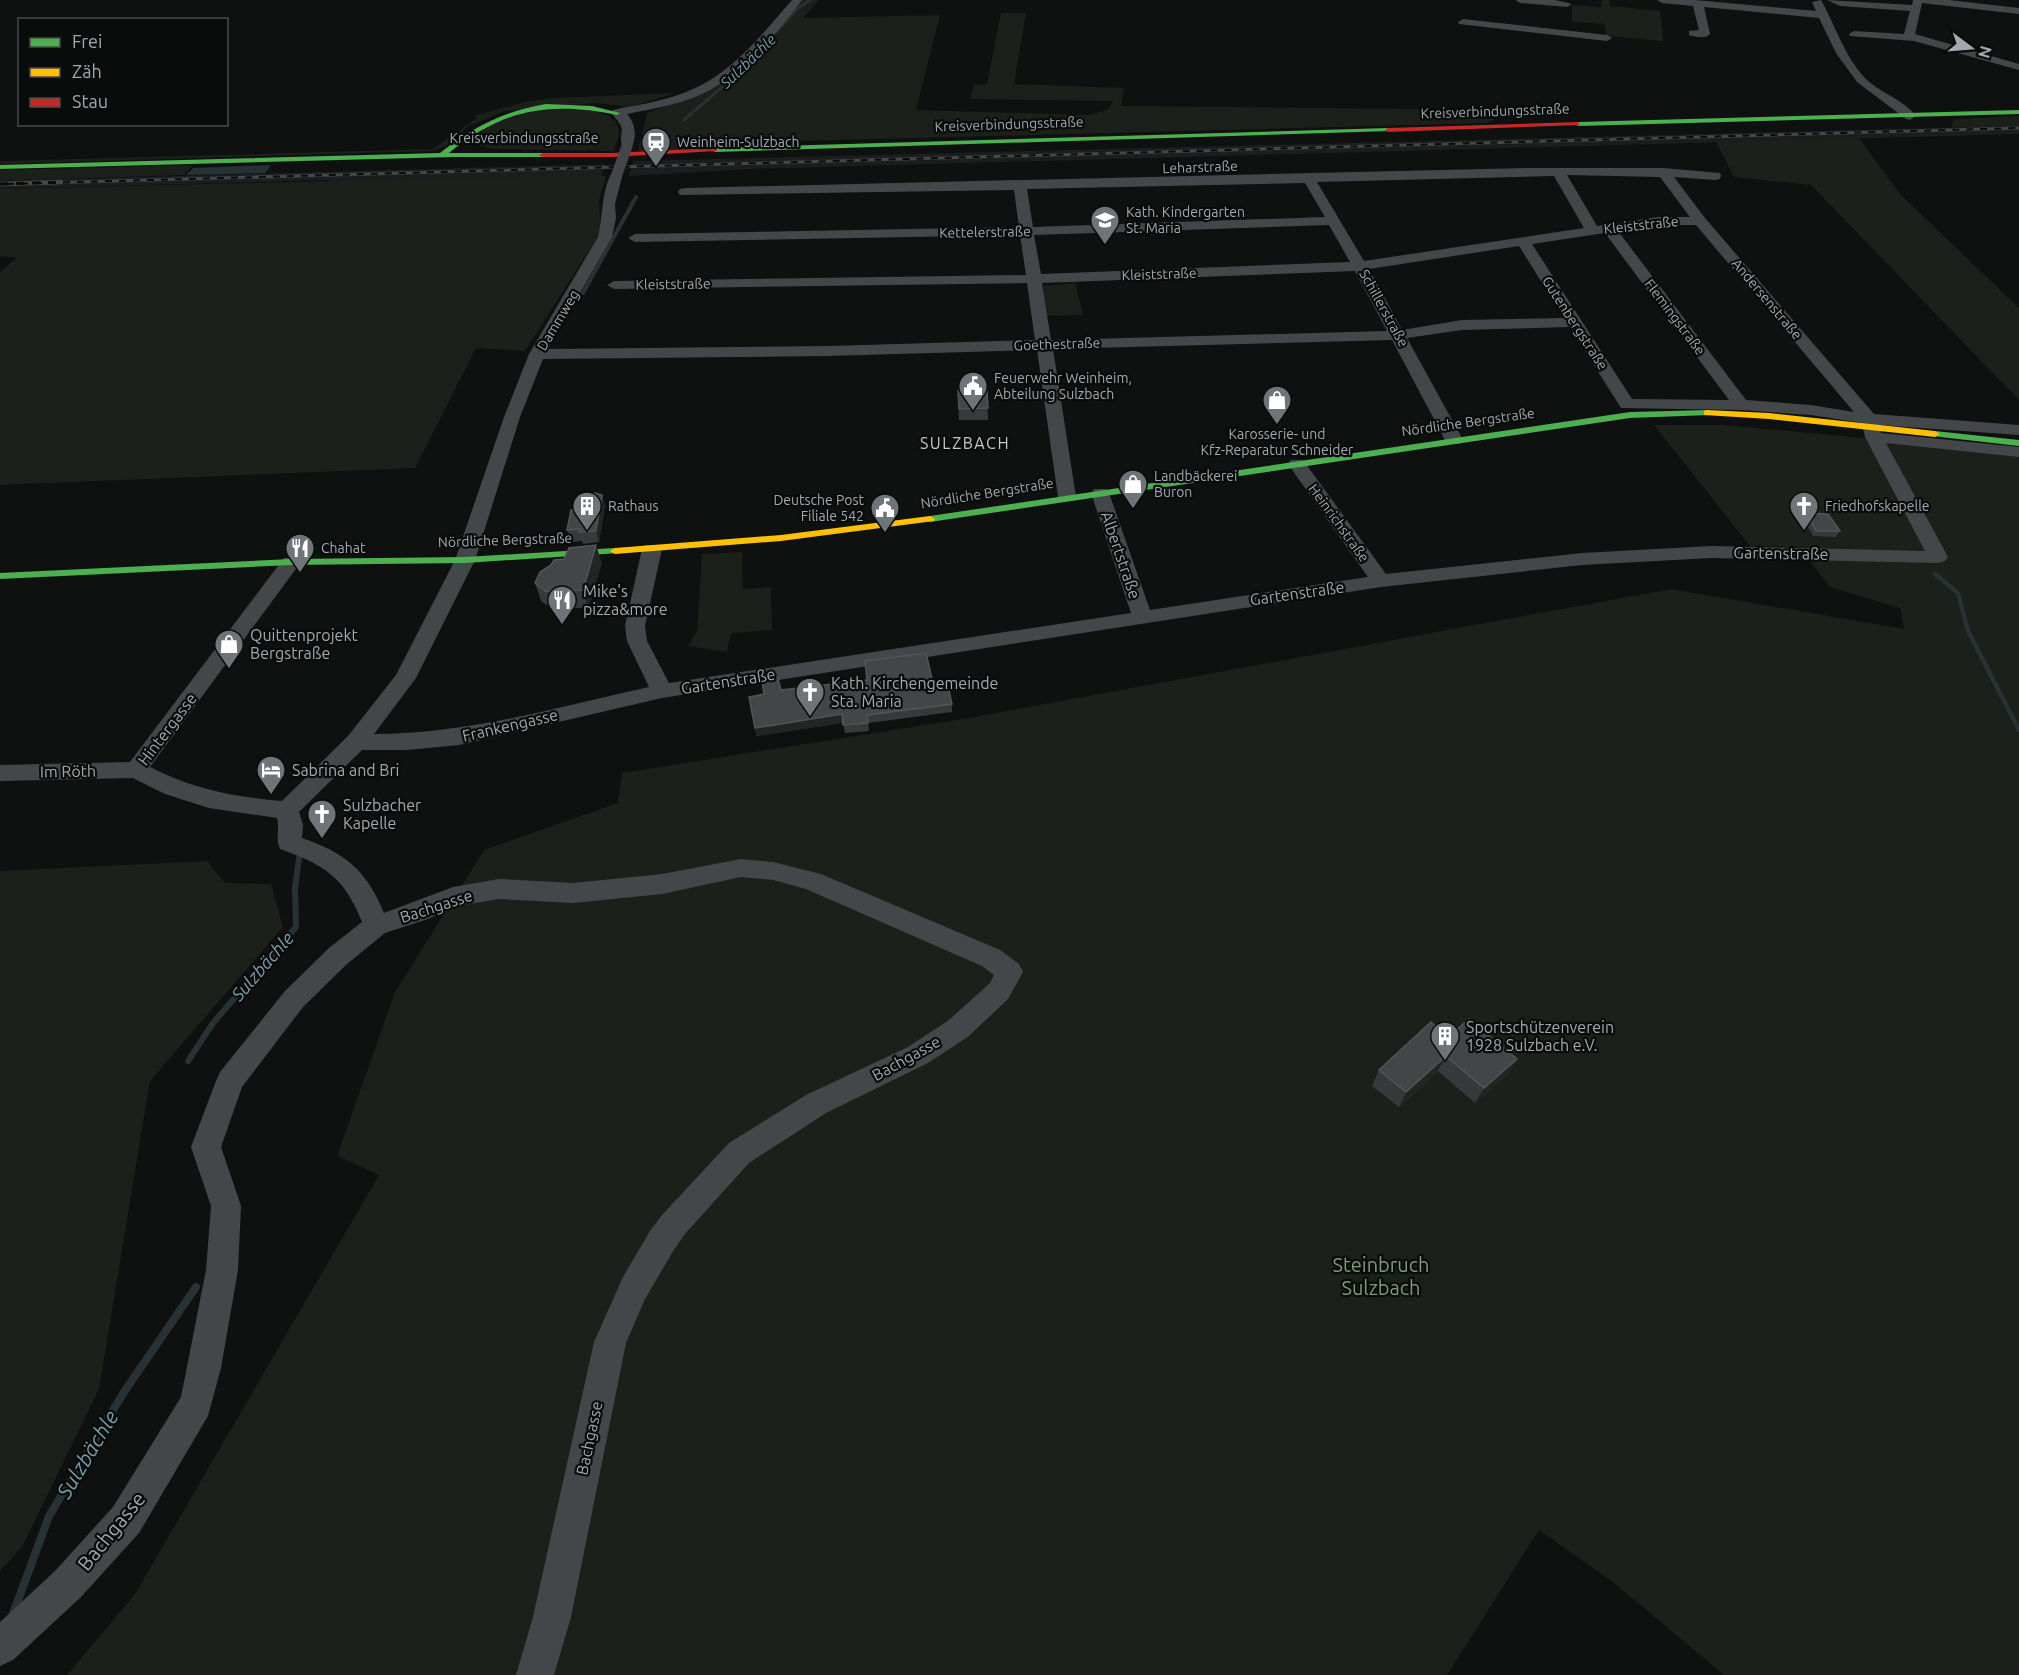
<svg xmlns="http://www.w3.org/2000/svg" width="2019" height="1675" viewBox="0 0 2019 1675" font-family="Ubuntu,sans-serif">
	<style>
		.built { fill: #1c1d1e }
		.green { fill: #1b201a }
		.water { fill: #283134 }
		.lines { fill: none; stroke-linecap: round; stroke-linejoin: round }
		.stream-far4 { stroke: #283134; stroke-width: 3 }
		.stream-far3 { stroke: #283134; stroke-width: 4 }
		.stream-far2 { stroke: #283134; stroke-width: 4.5 }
		.stream-far1 { stroke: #283134; stroke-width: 6 }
		.stream { stroke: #283134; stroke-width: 8 }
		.street { fill: #444749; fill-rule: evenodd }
		.fast { fill: #4caf50; fill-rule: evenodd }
		.slow { fill: #ffc107; fill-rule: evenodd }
		.jam { fill: #c62828; fill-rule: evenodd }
		.rail-far1-casing { stroke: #454748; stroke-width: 3 }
		.rail-casing { stroke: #454748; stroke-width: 4.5 }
		.rail-far1 { stroke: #0a0b0b; stroke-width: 2; stroke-dasharray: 7; stroke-linecap: butt }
		.rail { stroke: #0a0b0b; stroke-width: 3; stroke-dasharray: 8; stroke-linecap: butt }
		.street-bridge { stroke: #444749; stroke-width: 11 }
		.wall { fill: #38393b }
		.shaded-wall { fill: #232424 }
		.building { fill: #434647; stroke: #525558; stroke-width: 1.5 }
		.labels { text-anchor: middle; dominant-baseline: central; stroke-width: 4.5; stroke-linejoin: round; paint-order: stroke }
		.far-street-label { font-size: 14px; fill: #a2aab0; stroke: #0a0b0b }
		.far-poi-label { font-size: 14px; fill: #a2aab0; stroke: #0a0b0b; text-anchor: start }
		.far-water-label { font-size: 15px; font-style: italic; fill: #7b9fa9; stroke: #0a0b0b }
		.far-quarter-label { font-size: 16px; letter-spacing: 1.5px; fill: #c2c8cd; stroke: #0a0b0b }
		.street-label { font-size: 16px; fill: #a2aab0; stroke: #0a0b0b }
		.poi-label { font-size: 16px; fill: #a2aab0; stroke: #0a0b0b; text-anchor: start }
		.water-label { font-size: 18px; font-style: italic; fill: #7b9fa9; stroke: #0a0b0b }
		.near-park-label { font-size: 20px; fill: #809a7a; stroke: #0a0b0b }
		.near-street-label { font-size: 20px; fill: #a2aab0; stroke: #0a0b0b }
		.near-water-label { font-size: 21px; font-style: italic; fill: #7b9fa9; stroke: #0a0b0b }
	</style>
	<rect width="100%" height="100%" fill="#0f1010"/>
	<g class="built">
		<polygon points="2019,126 2019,134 749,169 629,176 633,161"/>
		<polygon points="606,164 601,177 330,182 330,180 0,189 0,181"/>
	</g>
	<g class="green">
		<polygon points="800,0 819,0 803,18 940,15 916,110 1090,115 1109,109 1113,101 970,99 974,85 987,84 1001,13 1026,13 1014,84 1124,88 1121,106 1426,109 1496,119 1486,123 689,144 686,150 638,151 647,113 717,85"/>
		<polygon points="1602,0 1609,0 1610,6 1660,11 1663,41 1606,36 1605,24 1572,22 1572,5 1601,7"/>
		<polygon points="675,93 630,107 597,103 505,111 469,126 446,146 433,151 0,164 0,161 433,149 477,118 474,116 525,102 552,98"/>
		<path d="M540 109C570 110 639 102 613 151L492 149 481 146 476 139 477 134 489 124Z"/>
		<polygon points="2019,116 2019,126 1952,128 1953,119"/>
		<polygon points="1859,138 1900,194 2019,308 2019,400 1811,185 1734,177 1716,142"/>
		<polygon points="193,165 184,175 0,181 0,170"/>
		<polygon points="541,176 606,176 599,201 601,232 525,351 476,348 415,468 0,485 0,272 17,258 0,256 0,189"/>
		<polygon points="1075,283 1083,315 1047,316 1043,286"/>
		<polygon points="1654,425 1723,425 2019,452 2019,1675 1724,1675 1614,1583 1539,1530 1447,1675 67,1675 135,1594 379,1175 337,1156 395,992 484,850 618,803 622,773 963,719 1671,589 1904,629 1900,608 1830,587 1799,547 1750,546"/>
		<polygon points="742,552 743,589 771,587 772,630 731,633 727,652 688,646 697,631 702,554"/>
		<polygon points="207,861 225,883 271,884 283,927 150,1081 99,1389 22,1547 0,1571 0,871"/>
	</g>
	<polygon class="water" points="271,165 265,173 186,175 193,168"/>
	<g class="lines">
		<polyline class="stream-far4" points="684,120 738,73 797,9 810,0"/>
		<polyline class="stream-far3" points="583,293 636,197"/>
		<polyline class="stream-far2" points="1935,574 1958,593 1968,631 2019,730"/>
		<polyline class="stream-far1" points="188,1061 213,1023 296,927 295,888 299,858"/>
		<polyline class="stream" points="13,1614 49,1516 124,1392 196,1287"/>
		<g class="street">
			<path d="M792 0H802C778 32 746 70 710 90 685 104 655 108 627 114 636 124 637 137 631 149H623C616 129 631 134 611 113L613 110C640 104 668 101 693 89 733 72 764 32 792 0Z"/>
			<polygon points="1515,0 1555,0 1572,4 1567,7 1520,3"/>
			<path d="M1657 0H1695L1816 11 1812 2 1821 0C1835 25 1844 55 1864 77 1879 93 1902 98 1916 116L1910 120 1906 119 1857 82 1836 53 1819 18 1704 7 1710 34C1706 39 1696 37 1689 35V31L1699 30 1693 6 1662 3Z"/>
			<polygon points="1827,0 1912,5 1913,0 1949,0 2019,8 2019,14 1922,3 1915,34 2019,64 2019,70 1914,41 1850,36 1849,34 1854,31 1904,34 1910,11 1840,6"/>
			<polygon points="1463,19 1607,35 1612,38 1607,41 1459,24 1458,22"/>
			<path d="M1526 168H1663L1720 173 1721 176 1720 179 1715 180 1674 177 1705 218 1874 414 2019 425V435L1879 425 1881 433 2019 447V457L1886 443 1948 557 1945 561 1938 563 1711 558 1582 565 1381 587 662 698 459 745 407 750H362L299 812 303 825 302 838C345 853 366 869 384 913L453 887 499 879 573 883 662 874 741 859 773 862 821 874 1000 950 1019 964 1023 972 1008 999 969 1036 928 1063 826 1113 749 1163 684 1235 672 1253 645 1299 626 1343 571 1617 554 1675H516L533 1617 594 1342 623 1277 650 1231 662 1215 729 1143 806 1095 908 1047 949 1020 990 983 994 975 982 966 806 889 773 880 741 877 662 894 573 903 499 899 457 906 428 919 385 933 347 964 303 1007 242 1087 221 1147 241 1206 238 1270 221 1368 208 1416 139 1533 81 1597 13 1660 0 1666V1622L55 1571 113 1507 181 1397 206 1270 211 1206 191 1147 216 1081 220 1072 285 991 329 948 362 922C344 877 325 865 280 849 275 839 280 829 277 818L209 808 165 794 133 778 0 781V765L130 762 284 558H298L301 562 150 767C192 789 235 797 282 801L348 736 396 675 455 560 504 417 529 354 598 237C603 216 601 194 611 174H621L622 177 615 204 616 218 612 237 548 349 828 346 1035 340 1027 283 614 289 607 285 614 281 1026 275 1020 235 635 242 628 238 635 234 1019 227 1014 190 680 195 678 192 680 189 685 188ZM1567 175 1660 177 1690 217H1658L1597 226ZM1554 176 1584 228 1364 261 1317 182ZM1305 183 1325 217 1033 227 1027 189ZM1329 225 1350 262 1041 274 1034 235ZM1658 225H1696L1854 412 1811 405 1746 400 1618 231ZM1605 233 1729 400 1632 399 1532 244ZM1519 246 1564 318 1462 320 1402 330 1369 269ZM1355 271 1387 331 1051 340 1042 283ZM1570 327 1621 408 1741 410 1811 415 1862 423 1865 437 1925 551 1711 546 1582 553 1386 574 1303 460H1291L1288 464 1368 577 1150 610 1109 493 1106 489H1094L1091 493 1131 613 669 683 647 641 645 626 662 549 659 545H645L642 549 625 626 627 641 649 687C558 707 468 734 374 734L416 678 475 560 520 417 543 359 828 356 1037 350 1058 497 1061 501H1073L1076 497 1053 349 1392 340 1445 440 1448 444H1460L1463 440 1407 338 1462 330Z"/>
		</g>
		<g class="fast">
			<path d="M546 104 592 106 620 113 617 115C550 101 503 109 449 153H546V157H454L0 169V165L440 153C473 127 504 111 546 104Z"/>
			<polygon points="2019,110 2019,114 1578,126 1575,124 1578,122"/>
			<polygon points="1388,128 1390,131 715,152 711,150 715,148"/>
			<polygon points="1707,410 1710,411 1710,415 1630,418 930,522 925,519 930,516 1630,412"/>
			<polygon points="1935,431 2019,440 2019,446 1932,436 1932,432"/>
			<polygon points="615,548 620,551 619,553 465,563 291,565 0,579 0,573 291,559 465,557"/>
		</g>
		<g class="slow">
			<polygon points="1707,410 1769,413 1935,431 1940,434 1935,437 1769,419 1704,415 1704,411"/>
			<polygon points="930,516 935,519 934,521 781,541 615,554 610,551 615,548 781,535"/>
		</g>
		<g class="jam">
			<polygon points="1578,122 1580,125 1388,132 1385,130 1388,128"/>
			<polygon points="715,148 717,149 717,151 612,157 543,157 539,155 543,153 612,153"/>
		</g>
		<g class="rail-far1-casing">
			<polyline id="rail-far1" points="7,184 2019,128"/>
		</g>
		<g class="rail-casing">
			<polyline id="rail" points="0,184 61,182"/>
		</g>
		<use href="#rail-far1" class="rail-far1"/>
		<use href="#rail" class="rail"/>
		<polyline class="street-bridge" points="616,177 627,146"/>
	</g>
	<g class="wall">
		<polygon points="958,391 987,391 988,420 959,420"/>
		<polygon points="602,495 605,506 599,542 583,544 582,541 571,542 567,530"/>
		<polygon points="1806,513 1840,531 1836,537 1813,536 1803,519"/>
		<polygon points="564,559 602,563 588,608 551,608 541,601 535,583"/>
		<polygon points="933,683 952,704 952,712 868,723 869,731 845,733 843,723 756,736 764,694 781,690"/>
		<polygon points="1448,1037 1517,1059 1508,1074 1475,1103 1438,1071 1399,1107 1372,1086 1379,1070"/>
	</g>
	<g class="shaded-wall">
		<polygon points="602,495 605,506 599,542 596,531"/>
		<polygon points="596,545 602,563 588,608 583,590"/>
		<polygon points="842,714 843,723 756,736 755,728"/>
		<polygon points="1446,1056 1438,1071 1399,1107 1406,1092"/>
		<polygon points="1517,1059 1508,1074 1475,1103 1484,1088"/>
	</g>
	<g class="building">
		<polygon points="958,391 987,391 988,408 959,409"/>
		<polygon points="595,493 602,495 596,531 579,532 580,529 567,530 571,510 588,509"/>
		<polygon points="1806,513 1828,514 1840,531 1816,531"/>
		<polygon points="596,545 583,590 545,591 535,583 540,572 551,565 554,560 564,559 569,548"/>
		<polygon points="926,653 933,683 947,681 952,704 867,715 868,723 843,725 842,714 755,728 749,697 764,694 762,681 778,679 781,690 867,680 865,661"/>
		<polygon points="1469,1019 1517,1059 1484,1088 1446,1056 1406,1092 1379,1070 1431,1022 1448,1037"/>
	</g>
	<defs>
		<g id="station-pin" transform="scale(1.5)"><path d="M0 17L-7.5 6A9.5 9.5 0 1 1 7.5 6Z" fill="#6f7478" stroke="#0a0b0b"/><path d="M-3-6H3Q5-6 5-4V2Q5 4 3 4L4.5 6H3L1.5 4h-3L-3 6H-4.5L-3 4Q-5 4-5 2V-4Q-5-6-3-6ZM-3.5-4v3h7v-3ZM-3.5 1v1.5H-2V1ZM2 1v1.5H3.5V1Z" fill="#fff"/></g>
		<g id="school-pin" transform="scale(1.5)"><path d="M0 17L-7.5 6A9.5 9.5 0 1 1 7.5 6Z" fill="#6f7478" stroke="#0a0b0b"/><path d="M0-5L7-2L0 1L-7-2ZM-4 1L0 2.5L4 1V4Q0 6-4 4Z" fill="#fff"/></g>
		<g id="civic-pin" transform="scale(1.5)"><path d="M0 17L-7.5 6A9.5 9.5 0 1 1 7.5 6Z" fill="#6f7478" stroke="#0a0b0b"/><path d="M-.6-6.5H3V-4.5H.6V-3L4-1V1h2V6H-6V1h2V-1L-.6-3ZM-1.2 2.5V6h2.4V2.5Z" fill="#fff"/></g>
		<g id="shop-pin" transform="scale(1.5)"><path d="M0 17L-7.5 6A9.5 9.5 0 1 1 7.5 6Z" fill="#6f7478" stroke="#0a0b0b"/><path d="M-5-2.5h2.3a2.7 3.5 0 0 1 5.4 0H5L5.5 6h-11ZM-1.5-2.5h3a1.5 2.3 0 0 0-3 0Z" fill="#fff"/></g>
		<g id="building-pin" transform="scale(1.5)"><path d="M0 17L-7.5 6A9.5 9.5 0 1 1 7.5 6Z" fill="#6f7478" stroke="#0a0b0b"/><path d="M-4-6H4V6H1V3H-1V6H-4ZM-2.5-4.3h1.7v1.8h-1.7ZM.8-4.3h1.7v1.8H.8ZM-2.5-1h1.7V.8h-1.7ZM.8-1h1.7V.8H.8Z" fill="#fff"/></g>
		<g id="church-pin" transform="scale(1.5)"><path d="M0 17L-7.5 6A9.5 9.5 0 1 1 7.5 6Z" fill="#6f7478" stroke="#0a0b0b"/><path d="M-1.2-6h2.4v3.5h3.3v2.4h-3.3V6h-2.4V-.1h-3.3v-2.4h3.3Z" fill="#fff"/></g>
		<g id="restaurant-pin" transform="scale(1.5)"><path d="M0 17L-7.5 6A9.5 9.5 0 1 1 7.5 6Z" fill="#6f7478" stroke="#0a0b0b"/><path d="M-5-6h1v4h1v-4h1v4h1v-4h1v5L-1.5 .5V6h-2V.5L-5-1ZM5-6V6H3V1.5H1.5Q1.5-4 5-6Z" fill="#fff"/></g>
		<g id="hotel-pin" transform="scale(1.5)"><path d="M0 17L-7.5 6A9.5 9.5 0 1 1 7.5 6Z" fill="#6f7478" stroke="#0a0b0b"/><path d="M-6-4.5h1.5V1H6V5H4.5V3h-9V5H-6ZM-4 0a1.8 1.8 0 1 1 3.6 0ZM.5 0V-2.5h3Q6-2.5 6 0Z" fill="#fff"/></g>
	</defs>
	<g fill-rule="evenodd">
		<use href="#station-pin" x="656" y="142"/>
		<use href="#school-pin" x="1105" y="220"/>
		<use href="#civic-pin" x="973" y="386"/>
		<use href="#shop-pin" x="1277" y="400"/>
		<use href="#shop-pin" x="1133" y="484"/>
		<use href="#building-pin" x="587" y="506"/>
		<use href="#church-pin" x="1804" y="506"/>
		<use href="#civic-pin" x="885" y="508"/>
		<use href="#restaurant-pin" x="300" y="548"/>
		<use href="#restaurant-pin" x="562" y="600"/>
		<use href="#shop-pin" x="229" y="644"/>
		<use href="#church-pin" x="810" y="692"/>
		<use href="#hotel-pin" x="271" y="770"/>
		<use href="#church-pin" x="322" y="814"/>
		<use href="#building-pin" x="1445" y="1036"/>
	</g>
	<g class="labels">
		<g class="far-street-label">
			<text transform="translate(1495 111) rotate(-2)">Kreisverbindungsstraße</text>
			<text transform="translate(1009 124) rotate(-2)">Kreisverbindungsstraße</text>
			<text x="524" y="138">Kreisverbindungsstraße</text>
			<text transform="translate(1200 167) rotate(-2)">Leharstraße</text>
			<text transform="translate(1641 225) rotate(-6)">Kleiststraße</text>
			<text transform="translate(985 232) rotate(-1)">Kettelerstraße</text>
			<text transform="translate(1159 274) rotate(-2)">Kleiststraße</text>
			<text transform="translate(673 284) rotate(-1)">Kleiststraße</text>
			<text transform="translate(1767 299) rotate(50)">Andersenstraße</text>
			<text transform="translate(1384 308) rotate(61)">Schillerstraße</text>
			<text transform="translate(1675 317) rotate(53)">Flemingstraße</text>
			<text transform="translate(558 320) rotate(-59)">Dammweg</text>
			<text transform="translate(1575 323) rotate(57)">Gutenbergstraße</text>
			<text transform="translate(1057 344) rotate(-2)">Goethestraße</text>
			<text transform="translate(1468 422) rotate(-8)">Nördliche Bergstraße</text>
			<text transform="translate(987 493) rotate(-9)">Nördliche Bergstraße</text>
			<text transform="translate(1339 523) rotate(54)">Heinrichstraße</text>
			<text transform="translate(505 540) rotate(-2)">Nördliche Bergstraße</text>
		</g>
		<g class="far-poi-label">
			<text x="677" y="142">Weinheim-Sulzbach</text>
			<text x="1126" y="212">Kath. Kindergarten<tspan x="1126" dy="16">St. Maria</tspan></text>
			<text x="994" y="378">Feuerwehr Weinheim,<tspan x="994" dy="16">Abteilung Sulzbach</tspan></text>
			<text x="1277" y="434" text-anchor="middle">Karosserie- und<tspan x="1277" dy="16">Kfz-Reparatur Schneider</tspan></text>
			<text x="1154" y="476">Landbäckerei<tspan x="1154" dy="16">Buron</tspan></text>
			<text x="864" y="500" text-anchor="end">Deutsche Post<tspan x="864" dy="16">Filiale 542</tspan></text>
			<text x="608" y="506">Rathaus</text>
			<text x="1825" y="506">Friedhofskapelle</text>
			<text x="321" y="548">Chahat</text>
		</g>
		<g class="far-water-label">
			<text transform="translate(748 61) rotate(-44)">Sulzbächle</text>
		</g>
		<g class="far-quarter-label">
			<text x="965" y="443">SULZBACH</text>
		</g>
		<g class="street-label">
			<text transform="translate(1781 553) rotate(1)">Gartenstraße</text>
			<text transform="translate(1121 555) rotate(71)">Albertstraße</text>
			<text transform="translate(1297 593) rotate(-8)">Gartenstraße</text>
			<text transform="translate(728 681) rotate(-9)">Gartenstraße</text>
			<text transform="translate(510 725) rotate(-13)">Frankengasse</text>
			<text transform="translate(167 729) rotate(-53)">Hintergasse</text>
			<text transform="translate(68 771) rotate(-1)">Im Röth</text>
			<text transform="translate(436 906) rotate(-18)">Bachgasse</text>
			<text transform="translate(906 1058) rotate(-29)">Bachgasse</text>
			<text transform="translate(589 1438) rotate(-78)">Bachgasse</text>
		</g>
		<g class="poi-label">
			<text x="583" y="591">Mike's<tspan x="583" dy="18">pizza&amp;more</tspan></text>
			<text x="250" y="635">Quittenprojekt<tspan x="250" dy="18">Bergstraße</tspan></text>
			<text x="831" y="683">Kath. Kirchengemeinde<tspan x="831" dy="18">Sta. Maria</tspan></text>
			<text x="292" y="770">Sabrina and Bri</text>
			<text x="343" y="805">Sulzbacher<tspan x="343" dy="18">Kapelle</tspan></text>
			<text x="1466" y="1027">Sportschützenverein<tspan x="1466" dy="18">1928 Sulzbach e.V.</tspan></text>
		</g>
		<g class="water-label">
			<text transform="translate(262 966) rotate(-49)">Sulzbächle</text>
		</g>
		<g class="near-park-label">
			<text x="1381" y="1264">Steinbruch<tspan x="1381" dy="23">Sulzbach</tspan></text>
		</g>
		<g class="near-street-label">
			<text transform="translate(111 1531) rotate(-51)">Bachgasse</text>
		</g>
		<g class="near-water-label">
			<text transform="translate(87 1454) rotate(-59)">Sulzbächle</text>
		</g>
	</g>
	<rect x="18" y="18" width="210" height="108" fill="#0a0b0b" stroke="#474b4d" stroke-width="1.5"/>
	<rect x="30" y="38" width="30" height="9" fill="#4caf50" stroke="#474b4d" stroke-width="1.5"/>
	<text x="72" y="48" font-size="18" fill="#a2aab0">Frei</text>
	<rect x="30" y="68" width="30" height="9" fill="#ffc107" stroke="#474b4d" stroke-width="1.5"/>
	<text x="72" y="78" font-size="18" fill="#a2aab0">Zäh</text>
	<rect x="30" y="98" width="30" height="9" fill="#c62828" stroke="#474b4d" stroke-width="1.5"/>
	<text x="72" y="108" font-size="18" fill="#a2aab0">Stau</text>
	<g transform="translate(1971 48) rotate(106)" stroke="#0a0b0b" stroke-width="4.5" paint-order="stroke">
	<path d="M0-4.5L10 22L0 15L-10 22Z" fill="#a2aab0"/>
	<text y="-9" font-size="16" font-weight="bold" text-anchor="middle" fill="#a2aab0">N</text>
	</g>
</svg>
